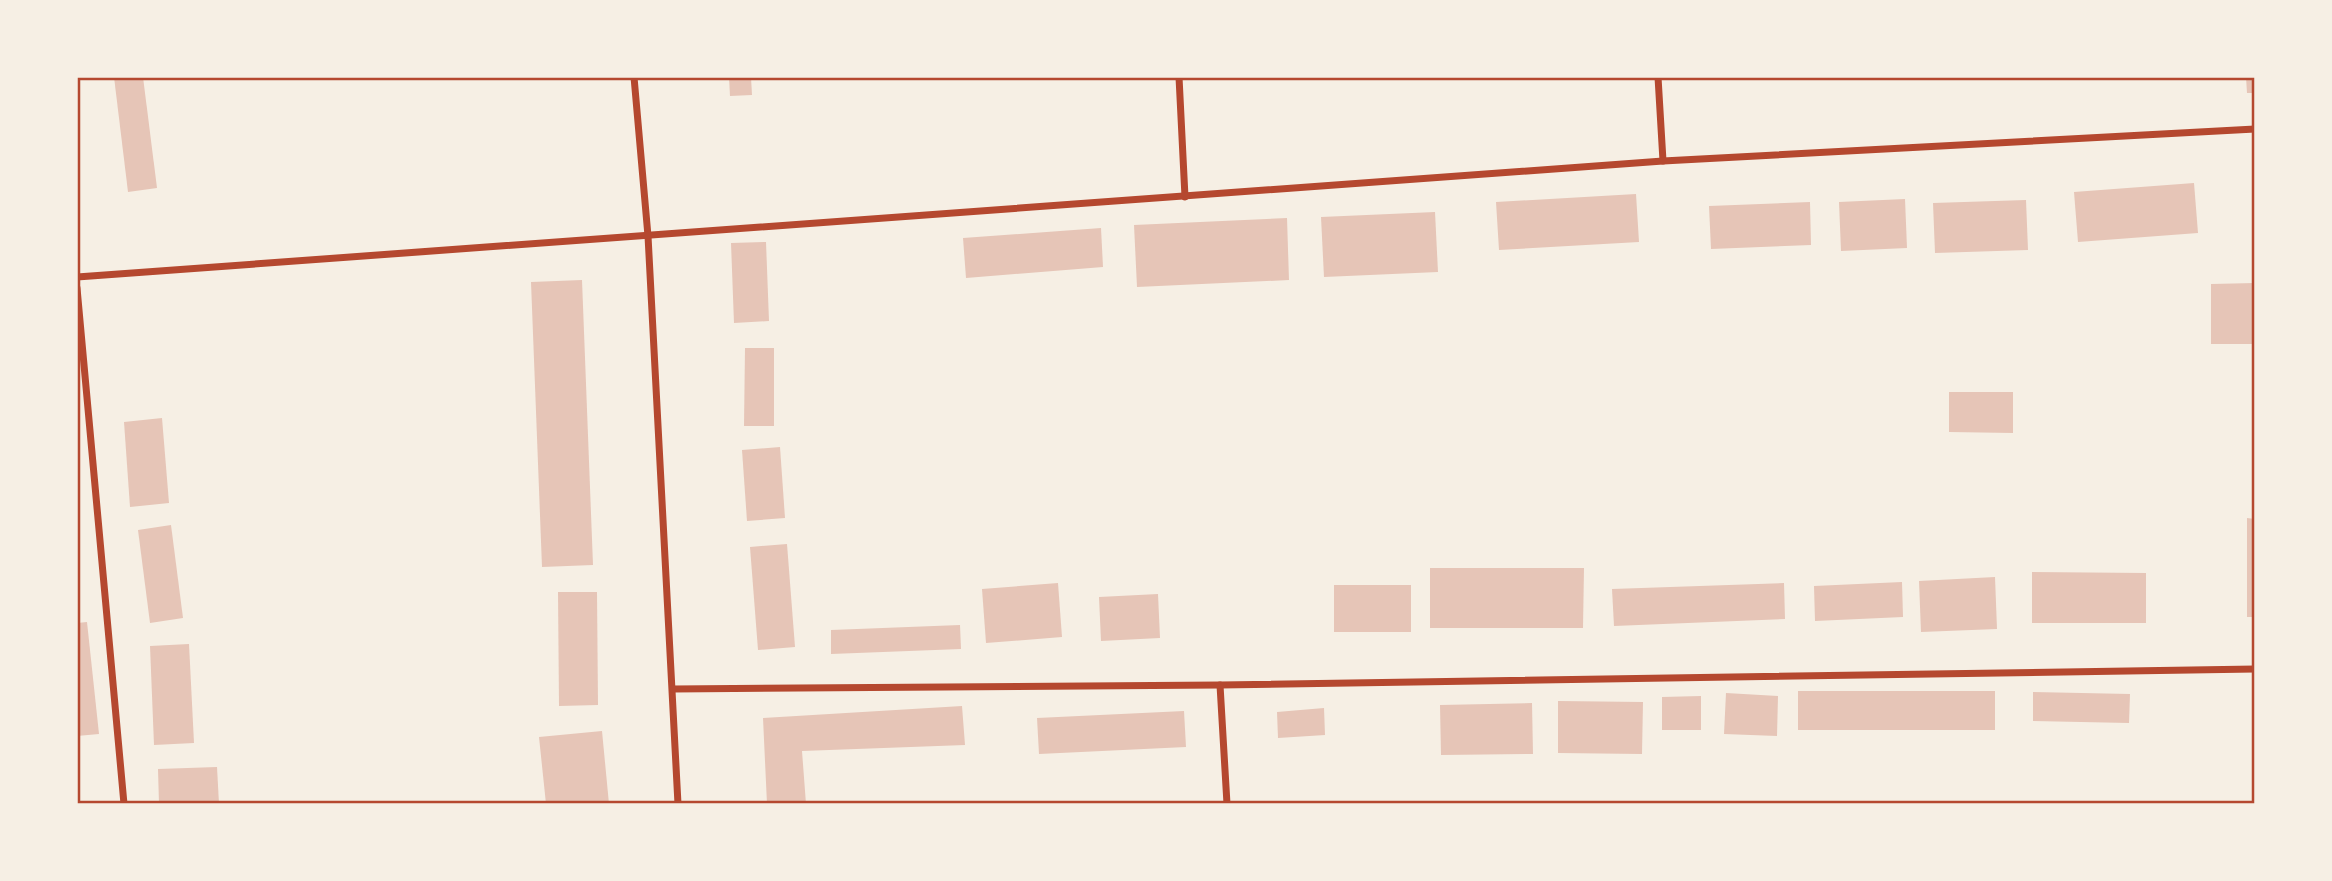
<svg xmlns="http://www.w3.org/2000/svg" width="2332" height="881" viewBox="0 0 2332 881" font-family="Inter,sans-serif">
	<style>
		.building { fill: #e6c5b7 }
		.lines { fill: none; stroke-linecap: round; stroke-linejoin: round }
		.minor { stroke: #b5482f; stroke-width: 7 }
		.neatline { fill: none; stroke: #b5482f; stroke-width: 2.5 }
	</style>
	<rect width="100%" height="100%" fill="#f6efe4"/>
	<g class="building">
		<polygon points="114,77 143,77 157,188 128,192"/>
		<polygon points="729,77 751,77 752,95 730,96"/>
		<polygon points="2246,77 2255,77 2255,93 2247,93"/>
		<polygon points="2194,183 2198,233 2078,242 2074,192"/>
		<polygon points="1636,194 1639,242 1499,250 1496,202"/>
		<polygon points="1905,199 1907,248 1841,251 1839,202"/>
		<polygon points="2026,200 2028,250 1935,253 1933,203"/>
		<polygon points="1810,202 1811,245 1711,249 1709,206"/>
		<polygon points="1435,212 1438,272 1324,277 1321,217"/>
		<polygon points="1287,218 1289,280 1137,287 1134,225"/>
		<polygon points="1101,228 1103,267 966,278 963,238"/>
		<polygon points="766,242 769,321 734,323 731,243"/>
		<polygon points="582,280 593,565 542,567 531,282"/>
		<polygon points="2255,283 2255,344 2211,344 2211,284"/>
		<polygon points="745,348 774,348 774,426 744,426"/>
		<polygon points="1949,392 2013,392 2013,433 1949,432"/>
		<polygon points="162,418 169,503 130,507 124,422"/>
		<polygon points="780,447 785,518 747,521 742,450"/>
		<polygon points="2247,518 2255,519 2255,617 2247,617"/>
		<polygon points="171,525 183,618 150,623 138,530"/>
		<polygon points="787,544 795,647 758,650 750,547"/>
		<polygon points="1430,568 1584,568 1583,628 1430,628"/>
		<polygon points="2032,572 2146,573 2146,623 2032,623"/>
		<polygon points="1995,577 1997,629 1921,632 1919,581"/>
		<polygon points="1902,582 1903,617 1815,621 1814,586"/>
		<polygon points="1058,583 1062,637 986,643 982,589"/>
		<polygon points="1784,583 1785,619 1614,626 1612,589"/>
		<rect x="1334" y="585" width="77" height="47"/>
		<polygon points="558,592 597,592 598,705 559,706"/>
		<polygon points="1158,594 1160,638 1101,641 1099,597"/>
		<polygon points="87,622 99,734 77,736 77,623"/>
		<polygon points="960,625 961,649 831,654 831,630"/>
		<polygon points="189,644 194,743 154,745 150,646"/>
		<rect x="1798" y="691" width="197" height="39"/>
		<polygon points="2033,692 2130,694 2129,723 2033,721"/>
		<polygon points="1726,693 1778,696 1777,736 1724,734"/>
		<polygon points="1701,696 1701,730 1662,730 1662,697"/>
		<polygon points="1558,701 1643,702 1642,754 1558,753"/>
		<polygon points="1532,703 1533,754 1441,755 1440,705"/>
		<polygon points="962,706 965,745 802,751 806,804 767,804 763,718"/>
		<polygon points="1324,708 1325,735 1278,738 1277,712"/>
		<polygon points="1184,711 1186,747 1039,754 1037,718"/>
		<polygon points="602,731 609,804 546,804 539,737"/>
		<polygon points="217,767 219,804 159,804 158,769"/>
	</g>
	<g class="lines">
		<g class="minor">
			<polyline points="634,77 648,236 678,804"/>
			<polyline points="1179,77 1185,197"/>
			<polyline points="1658,77 1663,161"/>
			<polyline points="77,277 1663,161 2255,129"/>
			<polyline points="77,288 124,804"/>
			<polyline points="1220,685 1227,804"/>
			<polyline points="673,689 1220,685 2255,669"/>
		</g>
	</g>
	<rect width="2332" height="881" fill="none" stroke="#f6efe4" stroke-width="158"/>
	<rect x="79" y="79" width="2174" height="723" class="neatline"/>
</svg>
